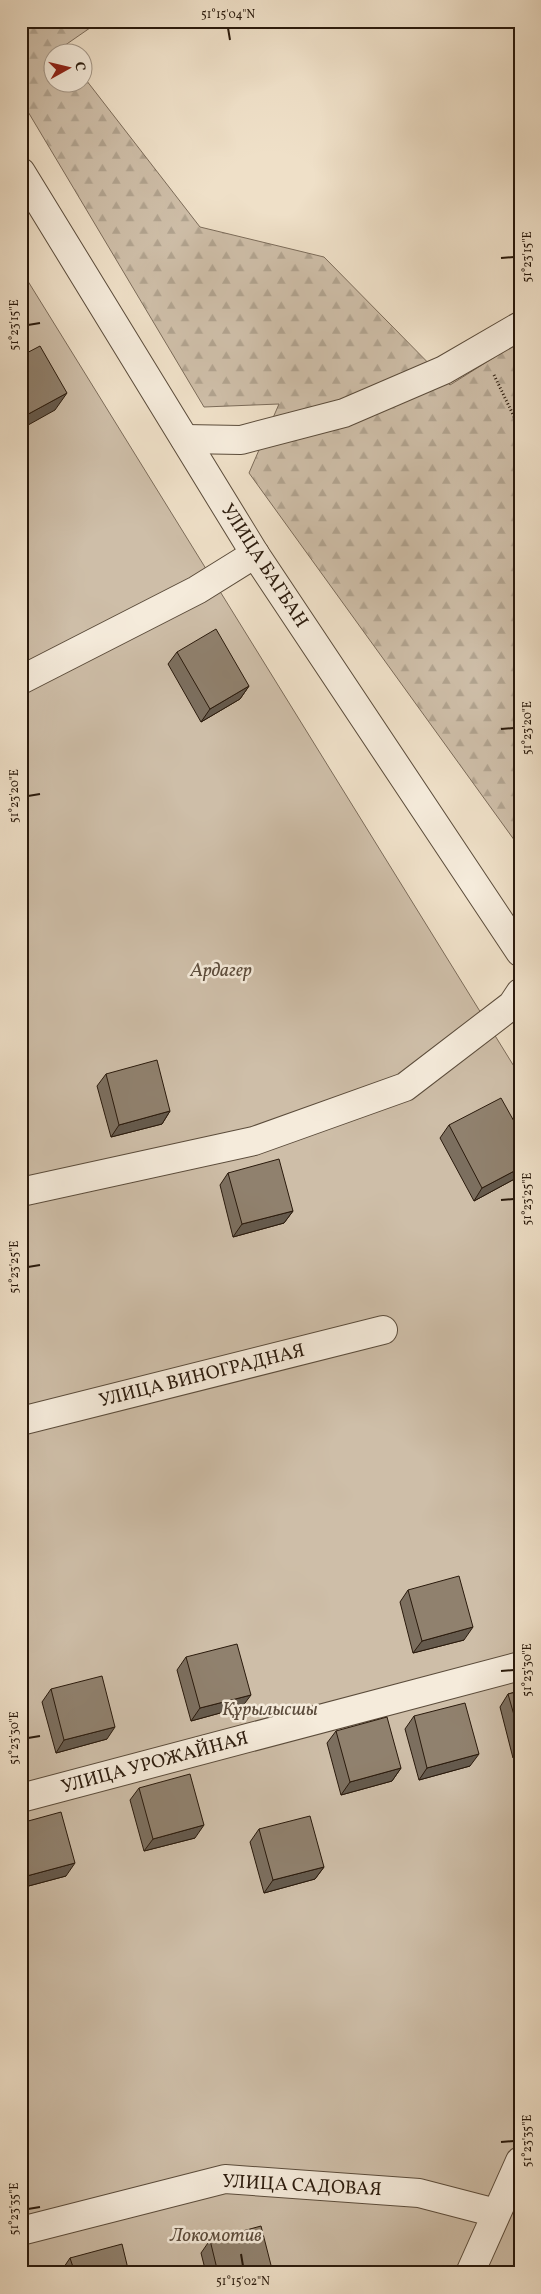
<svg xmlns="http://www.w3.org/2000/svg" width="541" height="2294" viewBox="0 0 541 2294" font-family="Vollkorn,serif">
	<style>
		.green { fill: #cebea8; stroke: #7c6c5a }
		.forest { fill: url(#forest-firs); stroke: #7c6c5a }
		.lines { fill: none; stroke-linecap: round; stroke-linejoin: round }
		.street-casing { stroke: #5b4c3b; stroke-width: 30 }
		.path { stroke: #2a1a0c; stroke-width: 3; stroke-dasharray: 1 2.5; stroke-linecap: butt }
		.street { stroke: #f5ebdb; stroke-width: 28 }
		.wall { fill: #7c6f5f; stroke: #2a1a0c }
		.shaded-wall { fill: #655a4d; stroke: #2a1a0c }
		.building { fill: #90816e; stroke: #2a1a0c }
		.ticks { fill: none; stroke: #2a1a0c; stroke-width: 2 }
		.labels { text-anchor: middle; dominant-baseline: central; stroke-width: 5; stroke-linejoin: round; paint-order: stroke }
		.street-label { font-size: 19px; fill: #2a1a0c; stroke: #f5ebdb }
		.park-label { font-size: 19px; font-style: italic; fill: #5b4b3b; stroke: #f5ebdb }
		.neatline { fill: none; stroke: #2a1a0c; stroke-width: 2 }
		.ticks-label { font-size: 12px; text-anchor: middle; fill: #2a1a0c }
	</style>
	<defs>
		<pattern id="forest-firs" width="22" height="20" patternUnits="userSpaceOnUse" patternTransform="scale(1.25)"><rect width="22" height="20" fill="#cebea8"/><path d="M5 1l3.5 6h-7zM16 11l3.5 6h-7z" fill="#b1a38f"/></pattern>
	</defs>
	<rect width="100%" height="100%" fill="#efe0c8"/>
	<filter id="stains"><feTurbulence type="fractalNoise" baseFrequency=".004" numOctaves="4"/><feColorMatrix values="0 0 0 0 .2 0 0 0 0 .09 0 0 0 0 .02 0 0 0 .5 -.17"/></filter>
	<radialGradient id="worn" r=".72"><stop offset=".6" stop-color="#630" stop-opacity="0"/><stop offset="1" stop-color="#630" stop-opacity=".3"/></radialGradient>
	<polygon class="green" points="21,270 520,1076 520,2273 21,2273"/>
	<polygon class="forest" points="21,21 100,21 61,48 64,52 52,52 52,82 82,82 83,76 200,227 324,257 450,385 520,341 520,848 249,473 279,404 204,407 21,100"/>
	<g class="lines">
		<g class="street-casing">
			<g id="street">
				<polyline points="21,172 255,554 520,952"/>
				<polyline points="185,439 241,440 344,413 444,370 520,326"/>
				<polyline points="21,680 197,590 255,554"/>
				<polyline points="21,1192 254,1141 405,1087 512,1005 520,993"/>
				<polyline points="21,1421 383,1330"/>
				<polyline points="21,1798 520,1666"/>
				<polyline points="21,2231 225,2179 419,2193 496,2213"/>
				<polyline points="470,2273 520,2161"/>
			</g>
		</g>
		<polyline class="path" points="494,375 520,429"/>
		<use href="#street" class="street"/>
	</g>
	<g class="wall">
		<polygon points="177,652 249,686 240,699 201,722 168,664"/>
		<polygon points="106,1074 170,1111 162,1124 111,1137 97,1086"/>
		<polygon points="449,1125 520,1176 474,1201 440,1138"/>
		<polygon points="228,1173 293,1211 284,1223 233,1237 220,1185"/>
		<polygon points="408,1590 464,1640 413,1653 400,1602"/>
		<polygon points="186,1657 242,1707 191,1721 177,1670"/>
		<polygon points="51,1689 107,1739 56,1753 42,1702"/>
		<polygon points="520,1691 520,1756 513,1758 500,1707 508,1694"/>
		<polygon points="414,1716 470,1766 419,1780 405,1729"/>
		<polygon points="336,1731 401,1768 392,1781 341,1795 327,1743"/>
		<polygon points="139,1788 195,1838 144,1851 130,1800"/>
		<polygon points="21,1823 66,1876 21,1888"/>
		<polygon points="259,1829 324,1867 315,1879 264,1893 250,1842"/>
		<polygon points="210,2240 273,2273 206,2273 201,2253"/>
		<polygon points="70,2258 129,2273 62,2273 62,2270"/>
	</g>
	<g class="shaded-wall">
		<polygon points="67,393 55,410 21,429 21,418"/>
		<polygon points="249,686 240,699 201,722 210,709"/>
		<polygon points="170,1111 162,1124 111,1137 119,1125"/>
		<polygon points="520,1168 520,1176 474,1201 482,1188"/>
		<polygon points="293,1211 284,1223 233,1237 242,1224"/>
		<polygon points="473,1627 464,1640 413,1653 422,1641"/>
		<polygon points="251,1695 242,1707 191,1721 200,1708"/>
		<polygon points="115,1727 107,1739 56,1753 64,1740"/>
		<polygon points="520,1748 520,1756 513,1758"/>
		<polygon points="479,1754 470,1766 419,1780 427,1768"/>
		<polygon points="401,1768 392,1781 341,1795 350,1782"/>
		<polygon points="204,1825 195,1838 144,1851 153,1839"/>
		<polygon points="75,1863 66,1876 21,1888 21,1880 23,1877"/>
		<polygon points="324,1867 315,1879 264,1893 273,1880"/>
	</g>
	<g class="building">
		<polygon points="40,346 67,393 21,418 21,356"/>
		<polygon points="216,629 249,686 210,709 177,652"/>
		<polygon points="21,794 26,802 21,804"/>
		<polygon points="157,1060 170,1111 119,1125 106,1074"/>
		<polygon points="501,1098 520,1132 520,1168 482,1188 449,1125"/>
		<polygon points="279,1159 293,1211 242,1224 228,1173"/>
		<polygon points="459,1576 473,1627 422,1641 408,1590"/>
		<polygon points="237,1644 251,1695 200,1708 186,1657"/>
		<polygon points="102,1676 115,1727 64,1740 51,1689"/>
		<polygon points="520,1691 520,1736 508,1694"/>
		<polygon points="465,1703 479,1754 427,1768 414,1716"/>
		<polygon points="387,1717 401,1768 350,1782 336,1731"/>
		<polygon points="190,1774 204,1825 153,1839 139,1788"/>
		<polygon points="61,1812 75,1863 23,1877 21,1869 21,1823"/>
		<polygon points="310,1816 324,1867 273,1880 259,1829"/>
		<polygon points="261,2226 273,2273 218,2273 210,2240"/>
		<polygon points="122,2244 129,2273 75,2273 70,2258"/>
	</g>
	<path class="ticks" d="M228 28 230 40M501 258 514 257M28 325 40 323M501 729 514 728M28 796 40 794M501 1200 514 1199M28 1267 40 1265M501 1671 514 1670M28 1738 40 1736M501 2142 514 2141M28 2209 40 2207M241 2254 243 2266"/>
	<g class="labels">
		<g class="street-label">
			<text transform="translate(264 566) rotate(57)">УЛИЦА БАГБАН</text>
			<text transform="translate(202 1376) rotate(-14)">УЛИЦА ВИНОГРАДНАЯ</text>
			<text transform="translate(155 1763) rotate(-15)">УЛИЦА УРОЖАЙНАЯ</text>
			<text transform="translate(302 2186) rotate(3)">УЛИЦА САДОВАЯ</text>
		</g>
		<g class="park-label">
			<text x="221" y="971">Ардагер</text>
			<text x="270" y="1710">Құрылысшы</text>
			<text x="216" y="2236">Локомотив</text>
		</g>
	</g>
	<rect width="541" height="2294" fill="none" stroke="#efe0c8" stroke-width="55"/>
	<g transform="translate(68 68) rotate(82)"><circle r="24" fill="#f5ebdb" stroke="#a49788"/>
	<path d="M0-4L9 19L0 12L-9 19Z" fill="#8f2418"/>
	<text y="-8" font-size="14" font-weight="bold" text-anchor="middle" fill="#2a1a0c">С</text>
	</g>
	<rect x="28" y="28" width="486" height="2238" class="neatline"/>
	<g class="ticks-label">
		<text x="228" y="18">51°15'04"N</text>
		<text transform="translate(527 257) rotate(-90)" y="4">51°23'15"E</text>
		<text transform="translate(14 325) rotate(-90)" y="4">51°23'15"E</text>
		<text transform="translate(527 728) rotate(-90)" y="4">51°23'20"E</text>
		<text transform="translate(14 796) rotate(-90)" y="4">51°23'20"E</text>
		<text transform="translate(527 1199) rotate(-90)" y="4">51°23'25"E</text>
		<text transform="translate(14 1267) rotate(-90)" y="4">51°23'25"E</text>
		<text transform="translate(527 1670) rotate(-90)" y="4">51°23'30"E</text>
		<text transform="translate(14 1738) rotate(-90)" y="4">51°23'30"E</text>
		<text transform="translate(527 2141) rotate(-90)" y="4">51°23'35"E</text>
		<text transform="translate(14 2209) rotate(-90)" y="4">51°23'35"E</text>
		<text x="243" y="2285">51°15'02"N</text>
	</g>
	<rect width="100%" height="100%" filter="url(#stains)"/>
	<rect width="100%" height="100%" fill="url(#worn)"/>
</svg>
